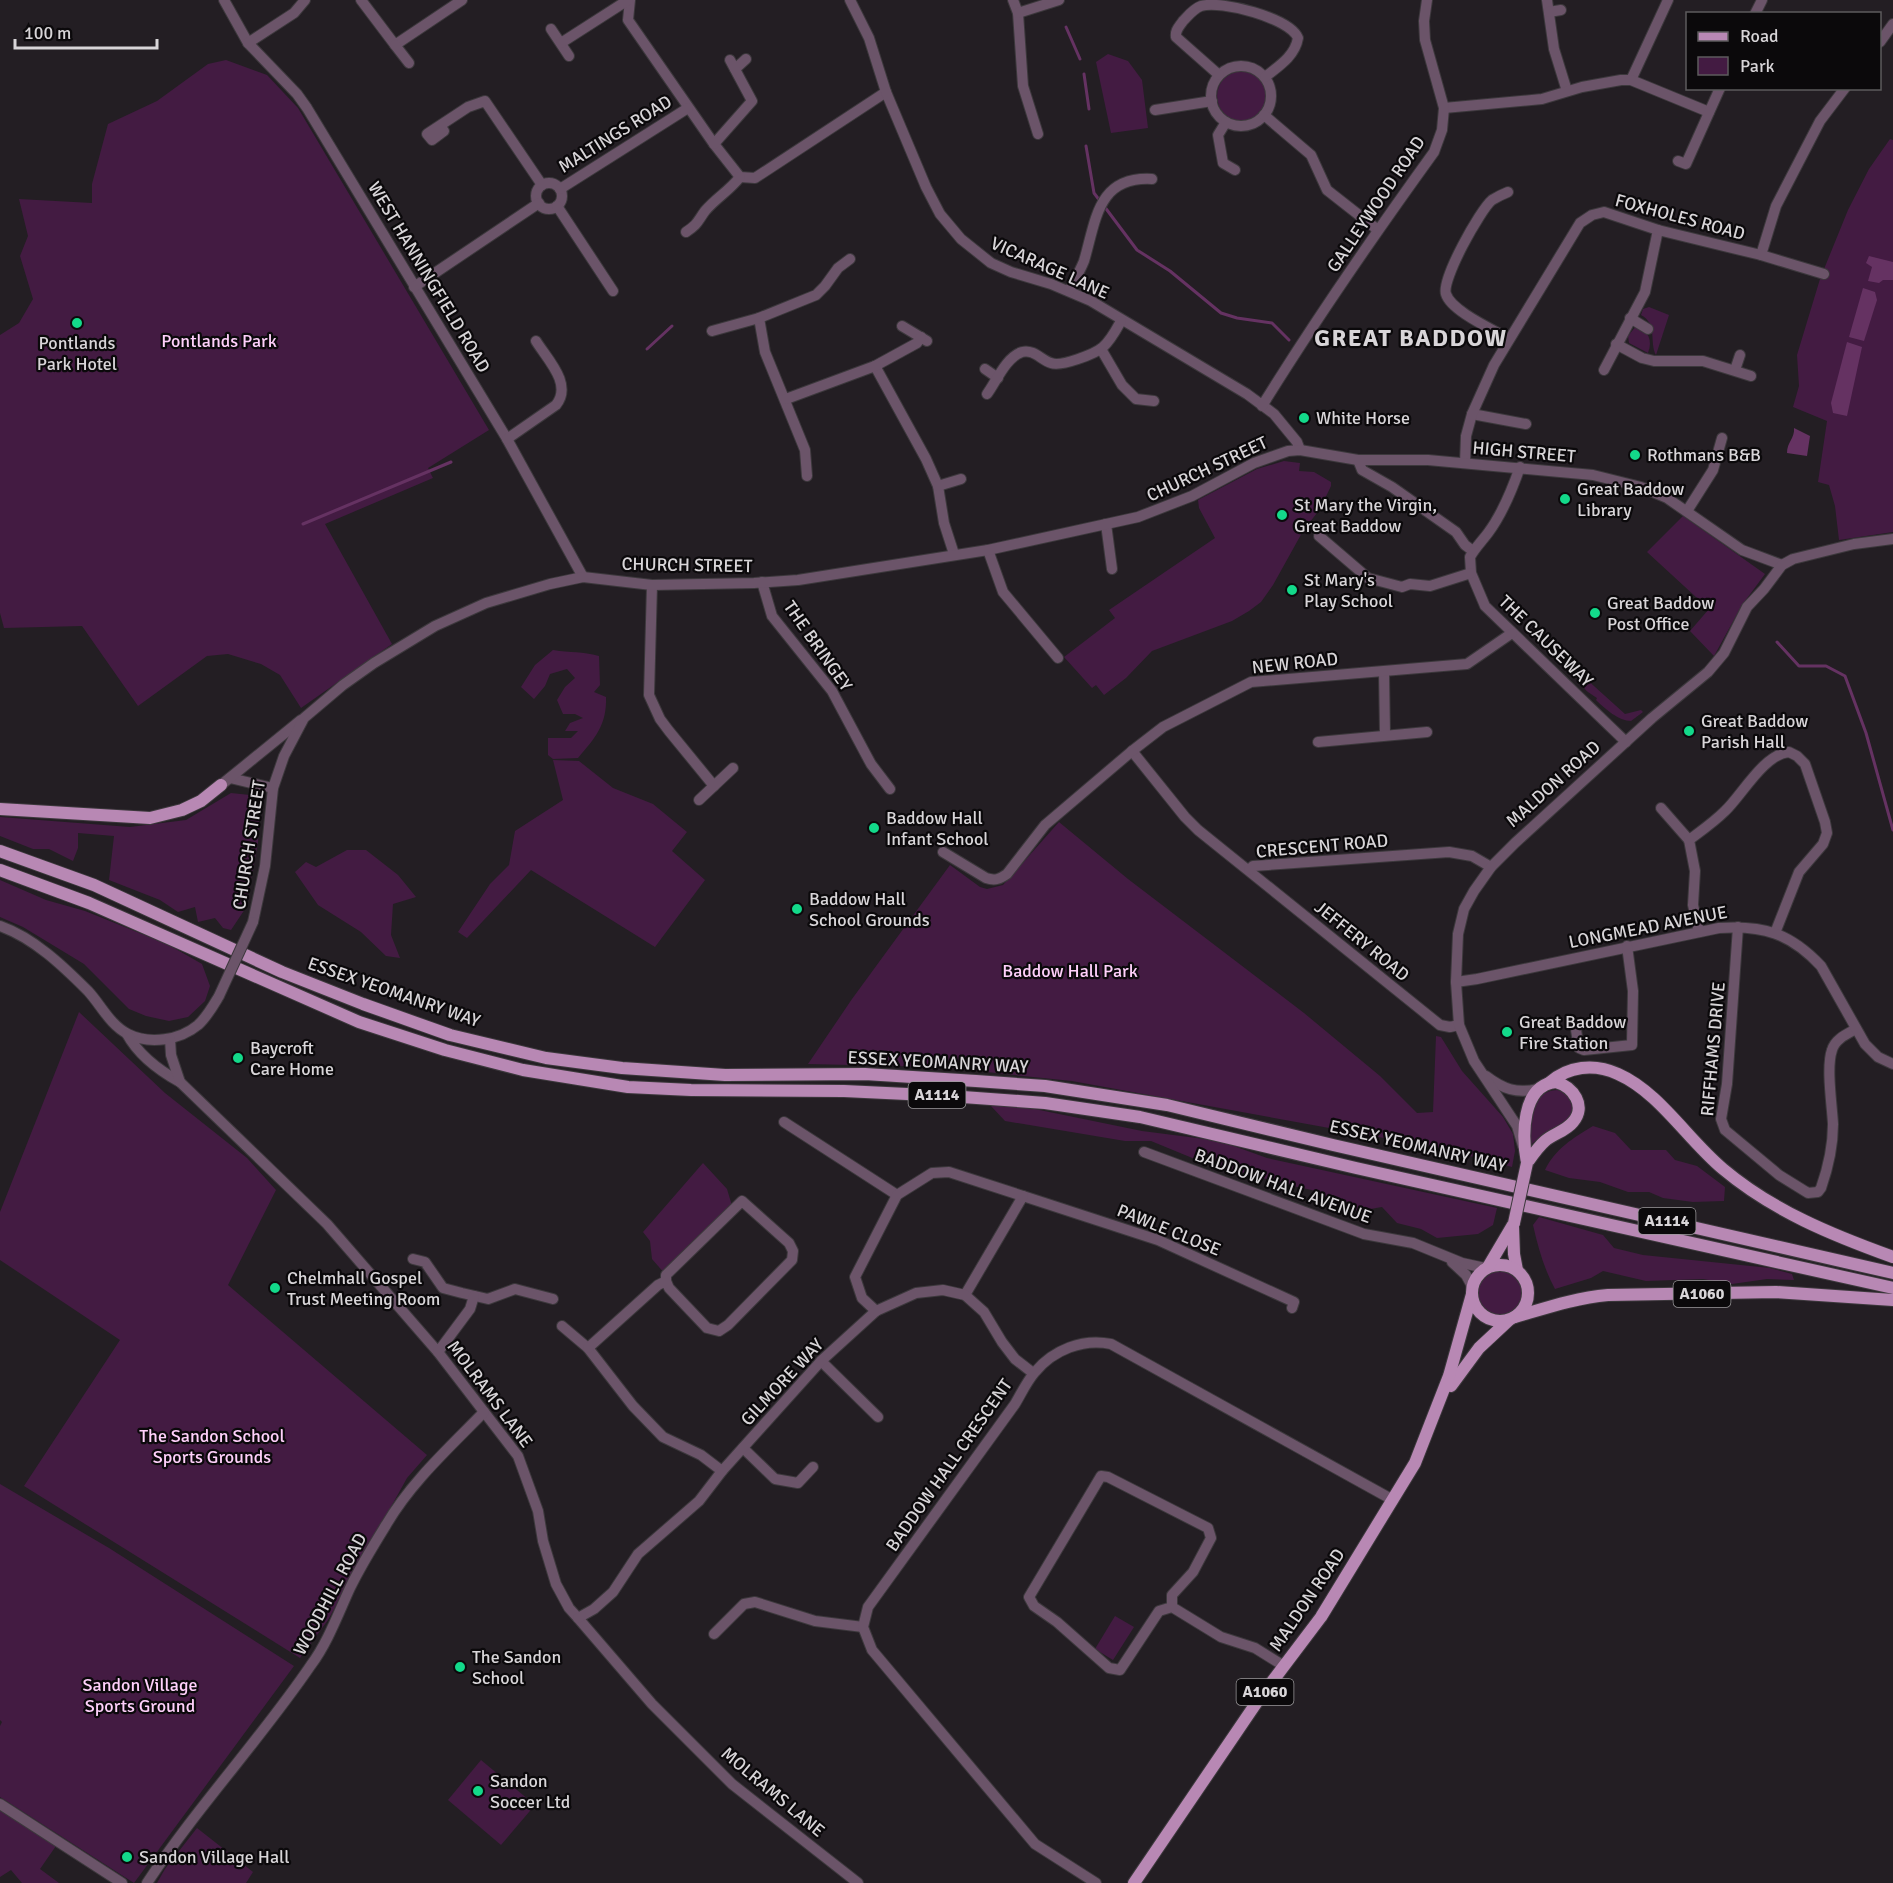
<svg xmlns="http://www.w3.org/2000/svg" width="1893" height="1883" viewBox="0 0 1893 1883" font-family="Signika,sans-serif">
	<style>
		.green { fill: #431b42 }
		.water { fill: #653262 }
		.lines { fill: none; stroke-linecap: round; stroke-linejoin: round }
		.stream { stroke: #653262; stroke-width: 3 }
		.minor-casing { stroke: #3c383c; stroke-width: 12 }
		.major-casing { stroke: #3c383c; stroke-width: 14 }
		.minor { stroke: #6b5469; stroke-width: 10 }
		.major { stroke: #b888b4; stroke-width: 12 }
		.minor-bridge-casing { stroke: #3c383c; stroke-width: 12; stroke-linecap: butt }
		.major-bridge-casing { stroke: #3c383c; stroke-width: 14; stroke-linecap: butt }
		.minor-bridge { stroke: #6b5469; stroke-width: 10 }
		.major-bridge { stroke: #b888b4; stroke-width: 12 }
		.poi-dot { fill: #13d98a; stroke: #0b090b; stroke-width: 2 }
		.labels { text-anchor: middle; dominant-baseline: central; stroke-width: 4.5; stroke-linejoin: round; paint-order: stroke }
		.shield { fill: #0b090b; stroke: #9a989a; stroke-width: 1.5 }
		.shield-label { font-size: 16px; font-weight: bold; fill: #d8d5d8 }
		.street-label { font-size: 18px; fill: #d8d5d8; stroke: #0b090b }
		.park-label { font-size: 18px; fill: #ffd0fb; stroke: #0b090b }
		.poi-label { font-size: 18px; fill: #d8d5d8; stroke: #0b090b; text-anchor: start }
		.district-label { font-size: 24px; font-weight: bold; letter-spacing: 1.5px; fill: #d8d5d8; stroke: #0b090b }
	</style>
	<rect width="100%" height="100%" fill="#231e23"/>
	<g class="green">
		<polygon points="1108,54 1128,61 1142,80 1148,128 1111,133 1096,62"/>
		<polygon points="226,60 267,75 298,108 489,430 428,468 433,478 325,524 392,644 301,708 280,675 261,664 228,654 207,656 138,706 82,626 4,628 0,613 0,335 19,323 33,299 20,256 28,236 19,199 92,203 92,184 108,124 157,101 208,64"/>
		<circle cx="1242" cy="96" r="25"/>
		<polygon points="1890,139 1893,140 1893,532 1839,540 1835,506 1829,485 1818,482 1827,421 1793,407 1799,386 1797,355 1820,279 1848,210 1869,169"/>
		<path d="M1649 307 1669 315 1656 355C1649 342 1658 324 1641 315L1643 309Z"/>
		<path d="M1637 325C1648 331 1653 340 1648 353L1629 343 1628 336Z"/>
		<polygon points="1284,461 1300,463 1299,471 1314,472 1331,482 1331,486 1320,509 1303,531 1273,585 1261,602 1249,611 1232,621 1152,651 1126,678 1104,695 1096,685 1092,688 1064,657 1115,618 1109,610 1215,538 1199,508 1198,500 1257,469"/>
		<polygon points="1683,516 1765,574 1742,605 1714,656 1690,631 1709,609 1647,552"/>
		<path d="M553 650C571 653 582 651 599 656L600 685 594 692 606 697C607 725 595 738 578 758L553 759 548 755V738H571L578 731H565L570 723 583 718 575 714H563L557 700 565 687 575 678 567 669 550 674 545 686 534 699 521 687 535 665Z"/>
		<path d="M1584 677 1625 714 1641 710 1643 712 1631 721C1619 721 1605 709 1596 700L1597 698C1589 692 1580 690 1584 677Z"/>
		<polygon points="553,760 579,761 613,788 653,804 687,832 672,851 705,880 655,947 531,870 467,938 458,932 490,884 509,865 515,831 563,800"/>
		<polygon points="231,793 250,795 260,803 258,843 245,909 231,930 223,928 215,918 198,922 195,907 178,912 160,900 109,880 114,836 78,833 78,848 73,861 49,849 33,849 0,836 0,817 130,827 186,820"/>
		<polygon points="1059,822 1128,879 1304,1013 1380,1076 1417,1113 1433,1112 1436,1036 1441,1037 1462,1071 1503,1117 1513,1134 1515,1151 1512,1167 1439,1148 1072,1081 938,1067 808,1064 852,999 950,865 980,887 987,889 1003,885"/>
		<polygon points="347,850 366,850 398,875 416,897 393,904 391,935 400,958 386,956 361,932 318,905 295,872 306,862 316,867"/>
		<polygon points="0,880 46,900 85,911 167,944 202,964 210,986 205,1001 188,1017 169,1021 146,1016 129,1009 84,964 23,927 0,917"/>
		<polygon points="79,1012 165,1093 247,1158 276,1190 228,1285 427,1455 407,1478 328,1620 300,1658 24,1486 120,1340 0,1260 0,1212"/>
		<path d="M1557 1090C1563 1091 1568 1094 1571 1100 1582 1123 1543 1132 1531 1145 1529 1125 1530 1091 1557 1090Z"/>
		<polygon points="991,1106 1020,1106 1142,1131 1220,1141 1267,1158 1497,1208 1493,1225 1478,1234 1437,1238 1421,1229 1397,1223 1382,1207 1359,1211 1331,1204 1321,1192 1293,1186 1202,1162 1151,1141 1125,1141 1005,1121"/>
		<path d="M1593 1126 1615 1133 1631 1150H1666L1675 1160 1697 1166 1725 1187 1724 1201 1693 1202 1663 1198 1649 1192H1628L1600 1182 1569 1178 1545 1170C1555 1149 1573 1138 1593 1126Z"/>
		<polygon points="703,1163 727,1189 733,1209 666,1275 652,1259 650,1241 643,1232"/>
		<path d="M1539 1217 1603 1235 1614 1248 1643 1255 1770 1268 1792 1274 1794 1280 1767 1279 1732 1284 1703 1279 1646 1281 1603 1271 1591 1278 1555 1289C1544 1269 1538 1247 1533 1225Z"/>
		<circle cx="1500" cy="1293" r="22"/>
		<polygon points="0,1484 109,1548 294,1666 134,1883 0,1797 0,1726 2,1722 0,1720"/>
		<polygon points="1115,1616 1134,1627 1113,1660 1095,1649"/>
		<polygon points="481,1760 535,1805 501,1845 448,1800"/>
		<polygon points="0,1808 58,1843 40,1869 59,1883 22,1883 11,1870 0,1877"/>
		<polygon points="197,1828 253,1872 246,1883 157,1883 165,1869"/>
	</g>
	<g class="water">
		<polygon points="1869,256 1893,262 1893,280 1883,280 1879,283 1868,281 1872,267 1866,263"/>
		<polygon points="1863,288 1875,292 1877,300 1864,341 1849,337"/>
		<polygon points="1847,342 1862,347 1847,416 1833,413 1831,403"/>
		<path d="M1794 428 1810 436 1807 456 1787 453C1787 442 1795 438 1794 428Z"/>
	</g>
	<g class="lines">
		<g class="stream">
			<polyline points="1066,27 1080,59"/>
			<polyline points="1084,74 1089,109"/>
			<polyline points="1086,146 1094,193 1100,201"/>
			<polyline points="1104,206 1137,250 1170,271 1221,313 1237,318 1272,323 1289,340"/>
			<polyline points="647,349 672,326"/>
			<polyline points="303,524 451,462"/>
			<polyline points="1777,642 1799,666 1826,666 1845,676 1866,733 1893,830"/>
		</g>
		<g class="minor-casing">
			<g id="minor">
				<polyline points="224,0 248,43 297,94 307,108 507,439 583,577"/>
				<polyline points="361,0 395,45 462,0"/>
				<polyline points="630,0 628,20 714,144 740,177 755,178 886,92"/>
				<polyline points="850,0 869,38 886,92 926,187 940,214 961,239 991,263 1011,272 1051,284 1091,301 1247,394 1274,414 1297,442 1300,450"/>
				<polyline points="1013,0 1018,13 1023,86 1038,134"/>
				<polyline points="1547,0 1554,49 1567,91"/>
				<polyline points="1549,12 1561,10"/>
				<polyline points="1018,13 1059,0"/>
				<polyline points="1755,14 1762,0"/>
				<polyline points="551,29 569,56"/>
				<polyline points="1880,42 1893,24"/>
				<polyline points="248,43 294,13 305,0"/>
				<polyline points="561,43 628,0"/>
				<polyline points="395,45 409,63"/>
				<circle cx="1241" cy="96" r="30"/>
				<polyline points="735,69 746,59"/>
				<path d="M1219 75 1176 37C1175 30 1179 27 1183 21 1188 16 1193 9 1201 6 1221 0 1290 18 1298 38 1295 56 1279 66 1265 77"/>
				<polyline points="1631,80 1668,0"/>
				<polyline points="1444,108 1542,99 1582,87 1621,80 1631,80 1709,112"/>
				<polyline points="1155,110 1212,101"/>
				<polyline points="1264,115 1311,155 1327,190 1378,230"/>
				<polyline points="1226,122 1218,135 1223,163 1235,170"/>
				<polyline points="440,126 444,131 432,140 427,134 468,107 485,101 542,185"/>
				<polyline points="714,144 752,101 730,60"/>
				<polyline points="1678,161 1686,164 1720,88"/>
				<circle cx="549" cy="196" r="13"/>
				<polyline points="560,189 688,108"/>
				<path d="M1508 192C1503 194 1497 197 1492 200 1480 210 1441 280 1446 294 1451 311 1494 330 1509 339"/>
				<polyline points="557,206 613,291"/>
				<path d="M686 232C698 224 697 222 705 211 716 198 729 191 740 177"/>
				<polyline points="1761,255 1776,206 1820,121 1845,88"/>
				<polyline points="414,287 539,203"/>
				<path d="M1069 291C1074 281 1080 271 1084 261 1096 221 1097 176 1152 179"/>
				<polyline points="759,318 765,352 805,450 807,476"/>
				<polyline points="1630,318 1648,329"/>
				<polyline points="902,326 927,341"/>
				<polyline points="712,331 759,318 816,295 825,286 838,268 850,259"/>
				<polyline points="1616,344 1642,358 1654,361 1703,361 1751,376"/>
				<polyline points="1101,349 1122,385 1136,399 1154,401"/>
				<polyline points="875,366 926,459 938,486 944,523 954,554"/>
				<polyline points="985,369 998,378"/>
				<polyline points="1604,370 1645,292 1658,230"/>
				<polyline points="1735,370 1740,355"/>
				<path d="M987 394C996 382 1006 357 1022 352 1034 349 1041 360 1051 363 1061 367 1095 354 1103 347 1111 340 1116 330 1121 321"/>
				<polyline points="786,399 875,366 917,343 921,337"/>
				<path d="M1262 406C1316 319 1374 235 1434 152L1442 130 1444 108 1425 40 1424 21 1427 0"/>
				<polyline points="1472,414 1526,424"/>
				<path d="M507 439 556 405C573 384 547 359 536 341"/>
				<polyline points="1358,460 1362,470 1392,487 1456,532 1465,545 1473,551"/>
				<polyline points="1465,463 1466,436 1472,414 1494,365 1580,223 1592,215 1604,212 1658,230 1761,255 1824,274"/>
				<path d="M1520 467C1512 490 1503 513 1488 533 1482 541 1475 548 1470 557L1471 573 1485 606 1626 742"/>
				<polyline points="938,486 961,479"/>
				<polyline points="1687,511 1713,470 1722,438"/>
				<polyline points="1106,524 1112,569"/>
				<polyline points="1319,536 1368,578 1402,587 1410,584 1430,586 1471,573"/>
				<polyline points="988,550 1003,592 1058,658"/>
				<polyline points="762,582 772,616 832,691 871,764 890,789"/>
				<polyline points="652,585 649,695 660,719 669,731 714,786"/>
				<polyline points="1384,672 1385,735"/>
				<polyline points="1318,742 1427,732"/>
				<polyline points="1132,751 1185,817 1198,830 1440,1025 1450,1027 1459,1025"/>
				<polyline points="230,778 273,788"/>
				<polyline points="221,785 301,720"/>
				<polyline points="699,800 733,768"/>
				<polyline points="1661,808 1689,840"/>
				<path d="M943 852 986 878C995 881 1000 879 1007 874L1045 825 1132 751 1163 727 1251 682 1467 664 1512 633"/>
				<polyline points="1249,870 1253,866 1449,852 1472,856 1491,867"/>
				<polyline points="253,922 265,866 273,788 284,756 304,718 343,685 374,663 435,626 486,603 550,584 583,577 652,585 754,583 798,580 988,550 1138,517 1192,496 1254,463 1288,451 1300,450 1358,460 1428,460 1593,475 1641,487 1667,498 1742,550 1782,565"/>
				<path d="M0 926C34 938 63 966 88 991 101 1005 110 1025 128 1034 150 1045 180 1040 198 1025 207 1017 213 1006 219 996"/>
				<path d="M1738 927 1727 1084 1721 1119 1725 1130 1779 1175 1808 1193 1818 1192 1821 1188C1828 1168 1833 1145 1833 1124 1832 1105 1826 1067 1832 1050 1835 1039 1847 1034 1856 1029"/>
				<path d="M1699 932 1693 905 1695 871 1689 840C1701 831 1714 822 1725 811 1742 795 1764 754 1789 752L1797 756 1805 764 1825 822 1827 833 1823 844 1799 872 1775 933"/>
				<path d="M1456 982 1477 979 1719 928C1763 925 1790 933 1821 966L1865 1044 1878 1057 1893 1064"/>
				<polyline points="1576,1030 1579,1048 1584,1050 1632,1045 1633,991 1627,946"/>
				<path d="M127 1034C138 1054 160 1071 180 1082"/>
				<polyline points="170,1039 171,1055 180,1082 327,1224 438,1352 518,1456 538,1511 543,1541 556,1584 569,1608 578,1618 652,1704 732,1784 858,1883"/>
				<path d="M1486 1076C1503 1089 1517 1094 1537 1089"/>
				<polyline points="784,1122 897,1195"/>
				<polyline points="1523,1146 1517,1126 1474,1061 1459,1025 1456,982 1458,934 1464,909 1474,891 1491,867 1515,843 1652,718 1708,672 1724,653 1747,607 1764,589 1782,565 1793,559 1854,544 1893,539"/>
				<polyline points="1144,1152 1364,1234 1413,1243 1462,1263 1485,1268"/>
				<polyline points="1023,1196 1158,1240 1294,1302 1292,1308"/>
				<polyline points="413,1259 425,1262 443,1288 462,1293 488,1299 515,1289 553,1299"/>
				<polyline points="1452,1262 1466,1275 1472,1286"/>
				<polyline points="876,1311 862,1298 855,1277 897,1195 932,1173 949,1172 1023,1196 965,1295"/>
				<polyline points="562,1326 588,1348 633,1406 663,1437 701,1455 722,1471"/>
				<polyline points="588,1348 658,1285 666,1281 666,1275 742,1201 789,1243 793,1251 792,1260 728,1325 719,1331 707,1328 669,1288 666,1281"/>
				<polyline points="438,1352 470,1309 474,1296"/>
				<polyline points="821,1361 878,1417"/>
				<polyline points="743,1448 775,1479 798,1483 813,1467"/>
				<polyline points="1172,1607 1159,1611 1120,1670 1109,1668 1057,1622 1034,1606 1029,1597 1101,1476 1108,1477 1208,1528 1211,1538 1193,1572 1172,1595 1172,1607 1221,1637 1255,1648 1284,1666"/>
				<polyline points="578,1618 594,1609 613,1592 638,1554 699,1501 722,1471 821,1361 876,1311 916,1293 943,1290 965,1295 984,1312 1002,1342 1015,1359 1033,1373"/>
				<polyline points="714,1634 744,1604 755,1602 815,1621 863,1627"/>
				<polyline points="0,1804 122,1883"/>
				<path d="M147 1883C197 1807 260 1740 311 1665 328 1642 338 1614 350 1588 360 1567 373 1546 386 1525 411 1482 449 1448 484 1412"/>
				<path d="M1096 1883 1035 1844 872 1650 863 1627 868 1607 1015 1404C1021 1394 1027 1381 1035 1372 1053 1350 1083 1338 1111 1344L1393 1500"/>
			</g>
		</g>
		<g class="major-casing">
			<g id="major">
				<polyline points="0,809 150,818 182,810 201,801 221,785"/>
				<polyline points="0,851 94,885 282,972 363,1004 450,1035 546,1058 622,1068 725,1075 865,1074 976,1081 1045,1086 1167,1105 1333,1145 1893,1273"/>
				<polyline points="0,870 89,903 359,1022 445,1050 523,1070 628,1087 691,1090 844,1091 949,1096 1045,1103 1140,1117 1356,1168 1893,1288"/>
				<path d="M1556 1082C1573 1087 1587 1106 1573 1122 1566 1131 1553 1134 1545 1141 1538 1147 1532 1156 1527 1163 1522 1137 1521 1085 1556 1082Z"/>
				<path d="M1549 1083C1568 1066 1594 1063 1618 1074 1659 1092 1688 1140 1723 1169 1773 1211 1832 1235 1893 1257"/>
				<polyline points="1513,1227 1514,1254 1517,1270"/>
				<circle cx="1500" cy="1293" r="28"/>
				<polyline points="1488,1267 1514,1223"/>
				<path d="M1515 1317C1546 1308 1575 1298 1608 1295L1776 1292 1893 1300"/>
				<polyline points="1451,1386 1479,1348 1509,1320"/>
				<polyline points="1134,1883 1259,1699 1321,1617 1415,1463 1449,1376 1472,1294"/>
			</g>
		</g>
		<use href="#minor" class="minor"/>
		<use href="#major" class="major"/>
		<g class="minor-bridge-casing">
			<polyline id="minor-bridge" points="219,996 253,922"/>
		</g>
		<g class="major-bridge-casing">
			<polyline id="major-bridge" points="1514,1223 1527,1163"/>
		</g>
		<use href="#minor-bridge" class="minor-bridge"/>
		<use href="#major-bridge" class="major-bridge"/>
	</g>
	<g class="poi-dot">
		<circle cx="77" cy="323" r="6"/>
		<circle cx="1304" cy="418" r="6"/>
		<circle cx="1635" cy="455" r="6"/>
		<circle cx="1565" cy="499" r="6"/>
		<circle cx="1282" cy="515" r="6"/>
		<circle cx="1292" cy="590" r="6"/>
		<circle cx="1595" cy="613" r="6"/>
		<circle cx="1689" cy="731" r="6"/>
		<circle cx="874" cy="828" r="6"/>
		<circle cx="797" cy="909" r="6"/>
		<circle cx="1507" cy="1032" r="6"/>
		<circle cx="238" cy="1058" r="6"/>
		<circle cx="275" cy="1288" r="6"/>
		<circle cx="460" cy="1667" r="6"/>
		<circle cx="478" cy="1791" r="6"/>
		<circle cx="127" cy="1857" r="6"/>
	</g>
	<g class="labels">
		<g class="shield">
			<rect x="908.5" y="1082" width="57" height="26" rx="4.5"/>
			<rect x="1638.5" y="1208" width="57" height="26" rx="4.5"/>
			<rect x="1673.5" y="1281" width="57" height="26" rx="4.5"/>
			<rect x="1236.5" y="1679" width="57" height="26" rx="4.5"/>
		</g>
		<g class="shield-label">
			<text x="937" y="1095">A1114</text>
			<text x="1667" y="1221">A1114</text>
			<text x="1702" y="1294">A1060</text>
			<text x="1265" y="1692">A1060</text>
		</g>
		<g class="street-label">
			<text transform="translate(615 134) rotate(-32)">MALTINGS ROAD</text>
			<text transform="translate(1376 204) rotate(-56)">GALLEYWOOD ROAD</text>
			<text transform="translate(1680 217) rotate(15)">FOXHOLES ROAD</text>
			<text transform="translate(1050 268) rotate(24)">VICARAGE LANE</text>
			<text transform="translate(429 277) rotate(59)">WEST HANNINGFIELD ROAD</text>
			<text transform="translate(1524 452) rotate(5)">HIGH STREET</text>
			<text transform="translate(1207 469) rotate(-25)">CHURCH STREET</text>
			<text transform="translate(687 565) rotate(1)">CHURCH STREET</text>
			<text transform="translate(1546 641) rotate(44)">THE CAUSEWAY</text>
			<text transform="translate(818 646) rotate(55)">THE BRINGEY</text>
			<text transform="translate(1295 663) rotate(-6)">NEW ROAD</text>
			<text transform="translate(1553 784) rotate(-42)">MALDON ROAD</text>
			<text transform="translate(249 845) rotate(-81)">CHURCH STREET</text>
			<text transform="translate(1322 846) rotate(-5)">CRESCENT ROAD</text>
			<text transform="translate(1648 927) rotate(-11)">LONGMEAD AVENUE</text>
			<text transform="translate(1362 941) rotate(39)">JEFFERY ROAD</text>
			<text transform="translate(394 992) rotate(19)">ESSEX YEOMANRY WAY</text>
			<text transform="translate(1713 1049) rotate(-85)">RIFFHAMS DRIVE</text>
			<text transform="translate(938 1062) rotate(3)">ESSEX YEOMANRY WAY</text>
			<text transform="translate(1418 1146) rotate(13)">ESSEX YEOMANRY WAY</text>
			<text transform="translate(1283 1186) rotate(20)">BADDOW HALL AVENUE</text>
			<text transform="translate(1169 1230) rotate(22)">PAWLE CLOSE</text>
			<text transform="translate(782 1382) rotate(-47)">GILMORE WAY</text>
			<text transform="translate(490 1394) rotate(53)">MOLRAMS LANE</text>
			<text transform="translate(949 1465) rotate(-55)">BADDOW HALL CRESCENT</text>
			<text transform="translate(330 1594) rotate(-62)">WOODHILL ROAD</text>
			<text transform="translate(1307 1600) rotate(-56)">MALDON ROAD</text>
			<text transform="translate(773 1792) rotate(40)">MOLRAMS LANE</text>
		</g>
		<g class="park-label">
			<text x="219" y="341">Pontlands Park</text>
			<text x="1070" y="971">Baddow Hall Park</text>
			<text x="212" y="1436">The Sandon School<tspan x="212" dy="21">Sports Grounds</tspan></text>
			<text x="140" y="1685">Sandon Village<tspan x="140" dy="21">Sports Ground</tspan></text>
		</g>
		<g class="poi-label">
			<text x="77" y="343" text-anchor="middle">Pontlands<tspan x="77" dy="21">Park Hotel</tspan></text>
			<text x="1316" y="418">White Horse</text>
			<text x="1647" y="455">Rothmans B&amp;B</text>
			<text x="1577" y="489">Great Baddow<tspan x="1577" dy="21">Library</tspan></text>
			<text x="1294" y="505">St Mary the Virgin,<tspan x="1294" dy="21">Great Baddow</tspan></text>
			<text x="1304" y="580">St Mary's<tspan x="1304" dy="21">Play School</tspan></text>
			<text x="1607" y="603">Great Baddow<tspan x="1607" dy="21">Post Office</tspan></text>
			<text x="1701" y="721">Great Baddow<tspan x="1701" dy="21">Parish Hall</tspan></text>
			<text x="886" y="818">Baddow Hall<tspan x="886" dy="21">Infant School</tspan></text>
			<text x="809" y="899">Baddow Hall<tspan x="809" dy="21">School Grounds</tspan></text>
			<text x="1519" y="1022">Great Baddow<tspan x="1519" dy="21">Fire Station</tspan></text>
			<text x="250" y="1048">Baycroft<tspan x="250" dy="21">Care Home</tspan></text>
			<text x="287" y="1278">Chelmhall Gospel<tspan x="287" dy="21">Trust Meeting Room</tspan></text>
			<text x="472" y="1657">The Sandon<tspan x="472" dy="21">School</tspan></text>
			<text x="490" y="1781">Sandon<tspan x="490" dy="21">Soccer Ltd</tspan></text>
			<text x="139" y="1857">Sandon Village Hall</text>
		</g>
		<g class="district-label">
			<text x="1411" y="338">GREAT BADDOW</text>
		</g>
	</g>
	<rect x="1686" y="12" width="195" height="78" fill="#0b090b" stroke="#5d5b5d" stroke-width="1.5"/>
	<rect x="1698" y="32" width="30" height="9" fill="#b888b4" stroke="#5d5b5d" stroke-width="1.5"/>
	<text x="1740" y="42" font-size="18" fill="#d8d5d8">Road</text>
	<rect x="1698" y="57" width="30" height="18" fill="#431b42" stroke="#5d5b5d" stroke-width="1.5"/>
	<text x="1740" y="72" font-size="18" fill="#d8d5d8">Park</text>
	<path d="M15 39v9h142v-9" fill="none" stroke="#d8d5d8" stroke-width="3"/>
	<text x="24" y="39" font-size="18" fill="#d8d5d8" stroke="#0b090b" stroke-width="4.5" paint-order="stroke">100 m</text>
</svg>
